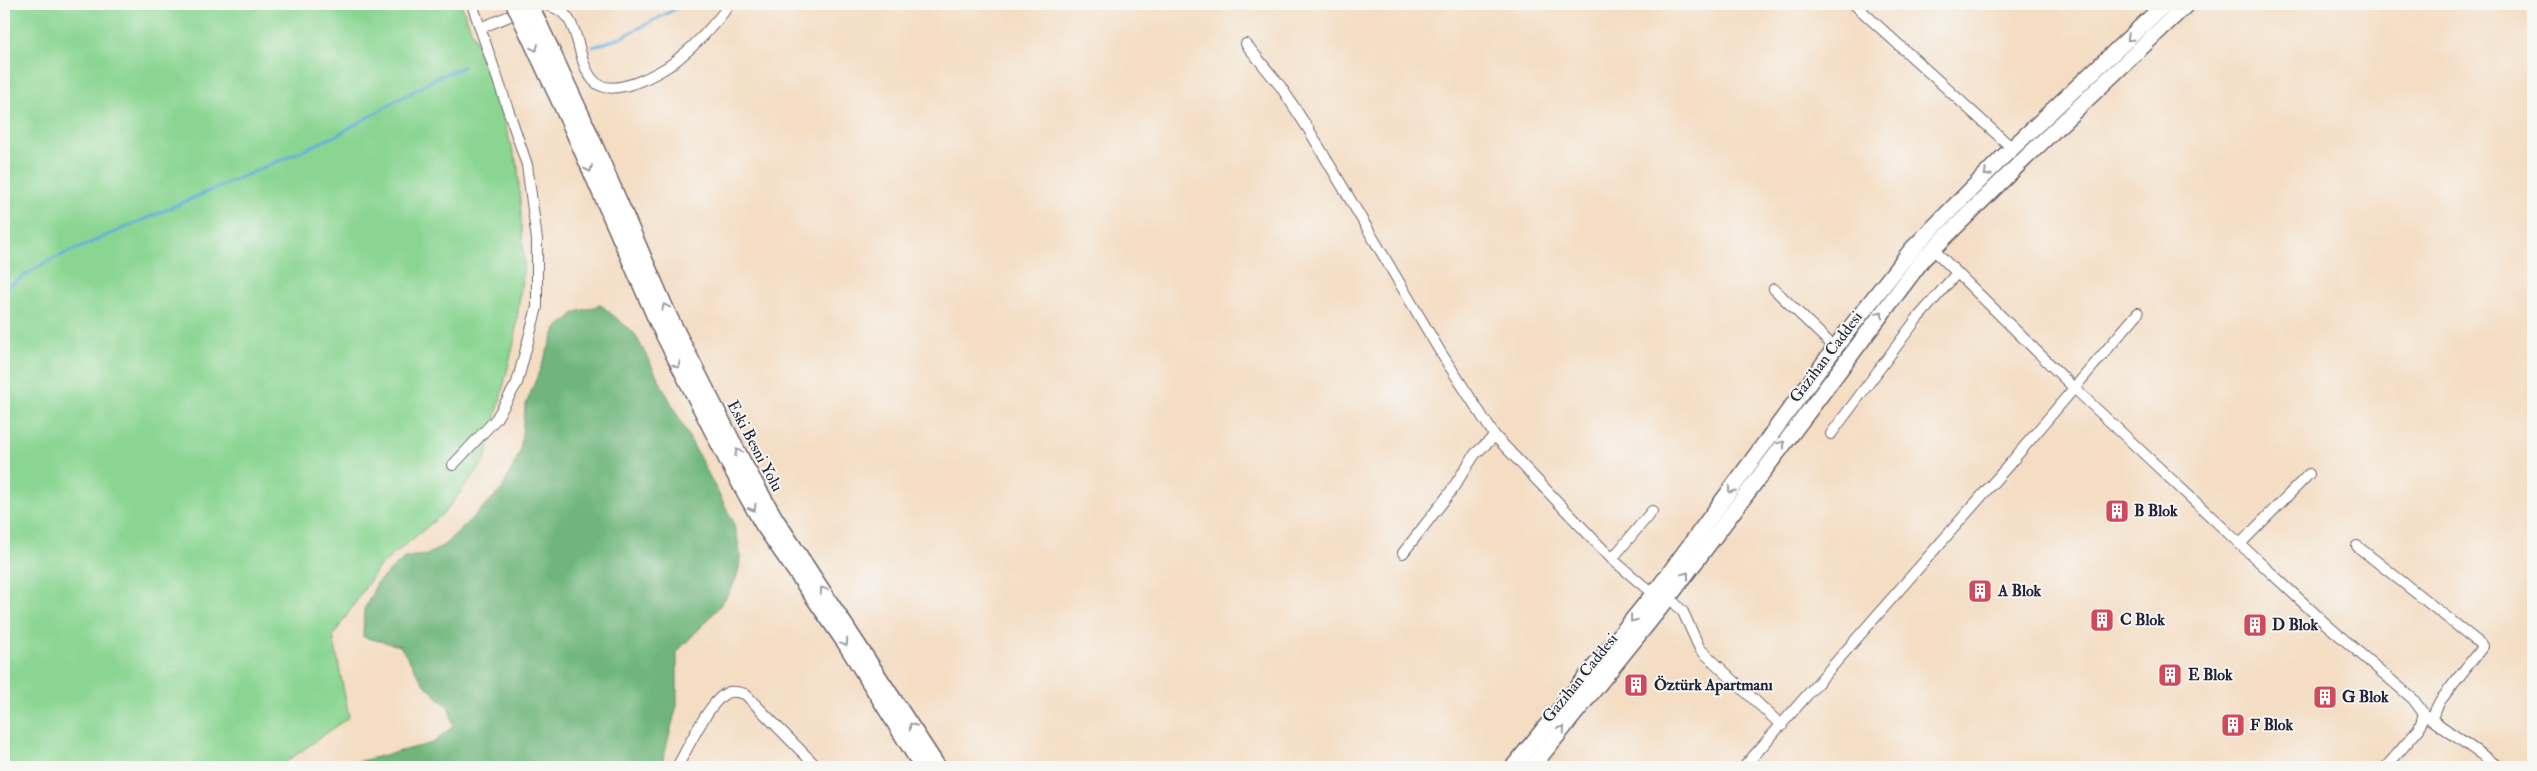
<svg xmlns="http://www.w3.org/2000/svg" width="2537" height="771" viewBox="0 0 2537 771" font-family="'IM FELL Double Pica',serif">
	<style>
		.green { fill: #8ad592; stroke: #567c66 }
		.forest { fill: #6fb67c; stroke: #486c5c }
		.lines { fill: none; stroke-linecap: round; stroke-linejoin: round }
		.stream { stroke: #64afdc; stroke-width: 3 }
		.minor-casing { stroke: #6c636b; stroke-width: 12 }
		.secondary-casing { stroke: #6c636b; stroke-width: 18 }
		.minor { stroke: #fff; stroke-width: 10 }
		.secondary { stroke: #fff; stroke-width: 15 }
		.secondary-bridge-casing { stroke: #6c636b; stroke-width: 18; stroke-linecap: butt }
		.secondary-bridge { stroke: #fff; stroke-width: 15 }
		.oneway { stroke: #9c9ca7 }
		.labels { text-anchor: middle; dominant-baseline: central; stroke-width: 4; stroke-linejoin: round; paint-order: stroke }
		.street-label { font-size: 16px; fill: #22223b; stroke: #f6f6f2 }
		.poi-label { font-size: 16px; font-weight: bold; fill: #22223b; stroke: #f6f6f2; text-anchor: start }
	</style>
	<rect width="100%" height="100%" fill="#f6f6f2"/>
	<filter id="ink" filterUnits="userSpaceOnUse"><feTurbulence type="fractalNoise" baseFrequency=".02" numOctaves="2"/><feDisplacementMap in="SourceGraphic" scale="10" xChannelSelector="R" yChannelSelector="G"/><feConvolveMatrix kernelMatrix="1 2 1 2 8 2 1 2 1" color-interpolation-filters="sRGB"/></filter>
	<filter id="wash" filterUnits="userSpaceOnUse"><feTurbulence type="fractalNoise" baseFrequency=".0096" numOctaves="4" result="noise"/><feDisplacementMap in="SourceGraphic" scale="20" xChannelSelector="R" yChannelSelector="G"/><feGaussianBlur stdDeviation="1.12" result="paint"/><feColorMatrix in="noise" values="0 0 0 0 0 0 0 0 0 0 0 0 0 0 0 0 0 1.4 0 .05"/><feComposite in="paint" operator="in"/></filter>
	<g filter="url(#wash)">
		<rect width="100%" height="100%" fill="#f4ddc3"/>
		<polygon class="green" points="4,4 461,4 493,86 518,168 524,263 514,343 485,461 445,512 379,567 333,636 349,717 279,767 4,767"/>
		<path class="forest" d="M601 305 635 334 733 521C735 531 739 542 740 552 743 593 702 624 677 652V705L661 767H337L433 743 453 726 449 708 424 684 400 646 363 637 364 610 377 583 405 557 427 555 444 545 502 489 520 452 525 407 556 329 576 312Z"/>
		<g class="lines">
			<g class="stream">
				<polyline points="593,47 620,38 685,4"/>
				<polyline points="4,289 46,262 297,153 339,134 436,78 463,67"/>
			</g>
		</g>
	</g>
	<g filter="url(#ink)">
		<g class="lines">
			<g class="minor-casing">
				<g id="minor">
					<path d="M542 4C585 10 572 55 593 80 610 101 662 73 678 59 698 43 715 24 730 4"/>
					<polyline points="1854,4 2012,148"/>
					<polyline points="480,28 522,11"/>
					<polyline points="1246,44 1281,87 1309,130 1441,353 1495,436 1612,559 1653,594"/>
					<polyline points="1933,249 2073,387 2240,544 2326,624 2413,699 2424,714 2499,767"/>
					<polyline points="1774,289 1835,348"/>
					<polyline points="1831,434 1916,320 1956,274"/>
					<polyline points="453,465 496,419 517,383 537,307 537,240 527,165 472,4"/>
					<polyline points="2240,544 2309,474"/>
					<polyline points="2357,546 2483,646 2440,701 2432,717"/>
					<polyline points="1403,553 1449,494 1475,454 1495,436"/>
					<polyline points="1612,559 1652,511"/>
					<polyline points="1669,597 1683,612 1700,649 1782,726"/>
					<path d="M677 767C687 750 710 698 729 692 735 691 740 692 745 694L817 767"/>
					<polyline points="1744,767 2007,467 2138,313"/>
					<polyline points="2386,767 2419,729 2424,714"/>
				</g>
			</g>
			<g class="secondary-casing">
				<g id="secondary">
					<polyline points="583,118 670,318 743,462 775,518 938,767"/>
					<polyline points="570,124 658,324 731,468 763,525 845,643 922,767"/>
					<polyline points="1513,767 1659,587 1843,337 1912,249 2007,153 2165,4"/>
					<polyline points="1532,767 1669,597 1923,259 2018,165 2187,4"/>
				</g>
			</g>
			<use href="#minor" class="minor"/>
			<use href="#secondary" class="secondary"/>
			<g class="secondary-bridge-casing">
				<g id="secondary-bridge">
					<polyline points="514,4 570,124"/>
					<polyline points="530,4 583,118"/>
				</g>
			</g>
			<use href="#secondary-bridge" class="secondary-bridge"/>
		</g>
		<defs><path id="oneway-chevron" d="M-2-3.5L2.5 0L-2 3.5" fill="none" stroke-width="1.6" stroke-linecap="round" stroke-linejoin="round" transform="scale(1.25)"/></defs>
		<g class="oneway">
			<use href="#oneway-chevron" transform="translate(2130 38) rotate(136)"/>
			<use href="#oneway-chevron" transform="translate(535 48) rotate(65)"/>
			<use href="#oneway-chevron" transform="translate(589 169) rotate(66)"/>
			<use href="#oneway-chevron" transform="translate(1987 173) rotate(136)"/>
			<use href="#oneway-chevron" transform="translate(665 307) rotate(-115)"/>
			<use href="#oneway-chevron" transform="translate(1880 314) rotate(-53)"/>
			<use href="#oneway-chevron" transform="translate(677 365) rotate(64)"/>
			<use href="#oneway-chevron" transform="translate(1782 444) rotate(-53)"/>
			<use href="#oneway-chevron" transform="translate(738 452) rotate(-118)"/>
			<use href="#oneway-chevron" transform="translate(1731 490) rotate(126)"/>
			<use href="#oneway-chevron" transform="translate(753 508) rotate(60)"/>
			<use href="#oneway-chevron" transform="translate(1686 575) rotate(-53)"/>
			<use href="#oneway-chevron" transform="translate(823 590) rotate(-124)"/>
			<use href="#oneway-chevron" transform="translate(1633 619) rotate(129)"/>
			<use href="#oneway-chevron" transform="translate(845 643) rotate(56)"/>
			<use href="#oneway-chevron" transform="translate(912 726) rotate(-123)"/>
			<use href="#oneway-chevron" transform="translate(1562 729) rotate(-51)"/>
		</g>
	</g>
	<defs>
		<g id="building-square" transform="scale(1.25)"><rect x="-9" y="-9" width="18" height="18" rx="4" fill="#d1495b" stroke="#f6f6f2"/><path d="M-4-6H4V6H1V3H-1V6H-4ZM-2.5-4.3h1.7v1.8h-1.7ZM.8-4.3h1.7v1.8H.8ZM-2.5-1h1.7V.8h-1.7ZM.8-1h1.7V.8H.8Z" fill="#fff"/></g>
	</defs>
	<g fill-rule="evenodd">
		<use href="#building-square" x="2117" y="511"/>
		<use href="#building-square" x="1980" y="591"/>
		<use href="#building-square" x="2102" y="620"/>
		<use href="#building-square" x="2255" y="625"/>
		<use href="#building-square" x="2170" y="675"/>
		<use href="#building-square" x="1636" y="685"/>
		<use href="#building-square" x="2325" y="697"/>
		<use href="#building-square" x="2233" y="725"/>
	</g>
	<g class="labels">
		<g class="street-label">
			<text transform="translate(1826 357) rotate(-53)">Gazihan Caddesi</text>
			<text transform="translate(755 446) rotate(62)">Eski Besni Yolu</text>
			<text transform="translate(1580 678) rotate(-51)">Gazihan Caddesi</text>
		</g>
		<g class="poi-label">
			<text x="2134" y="511">B Blok</text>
			<text x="1998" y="591">A Blok</text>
			<text x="2120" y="620">C Blok</text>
			<text x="2272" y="625">D Blok</text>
			<text x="2188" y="675">E Blok</text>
			<text x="1654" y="685">Öztürk Apartmanı</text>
			<text x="2342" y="697">G Blok</text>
			<text x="2250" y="725">F Blok</text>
		</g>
	</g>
	<rect width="2537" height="771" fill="none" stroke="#f6f6f2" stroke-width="20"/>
</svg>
